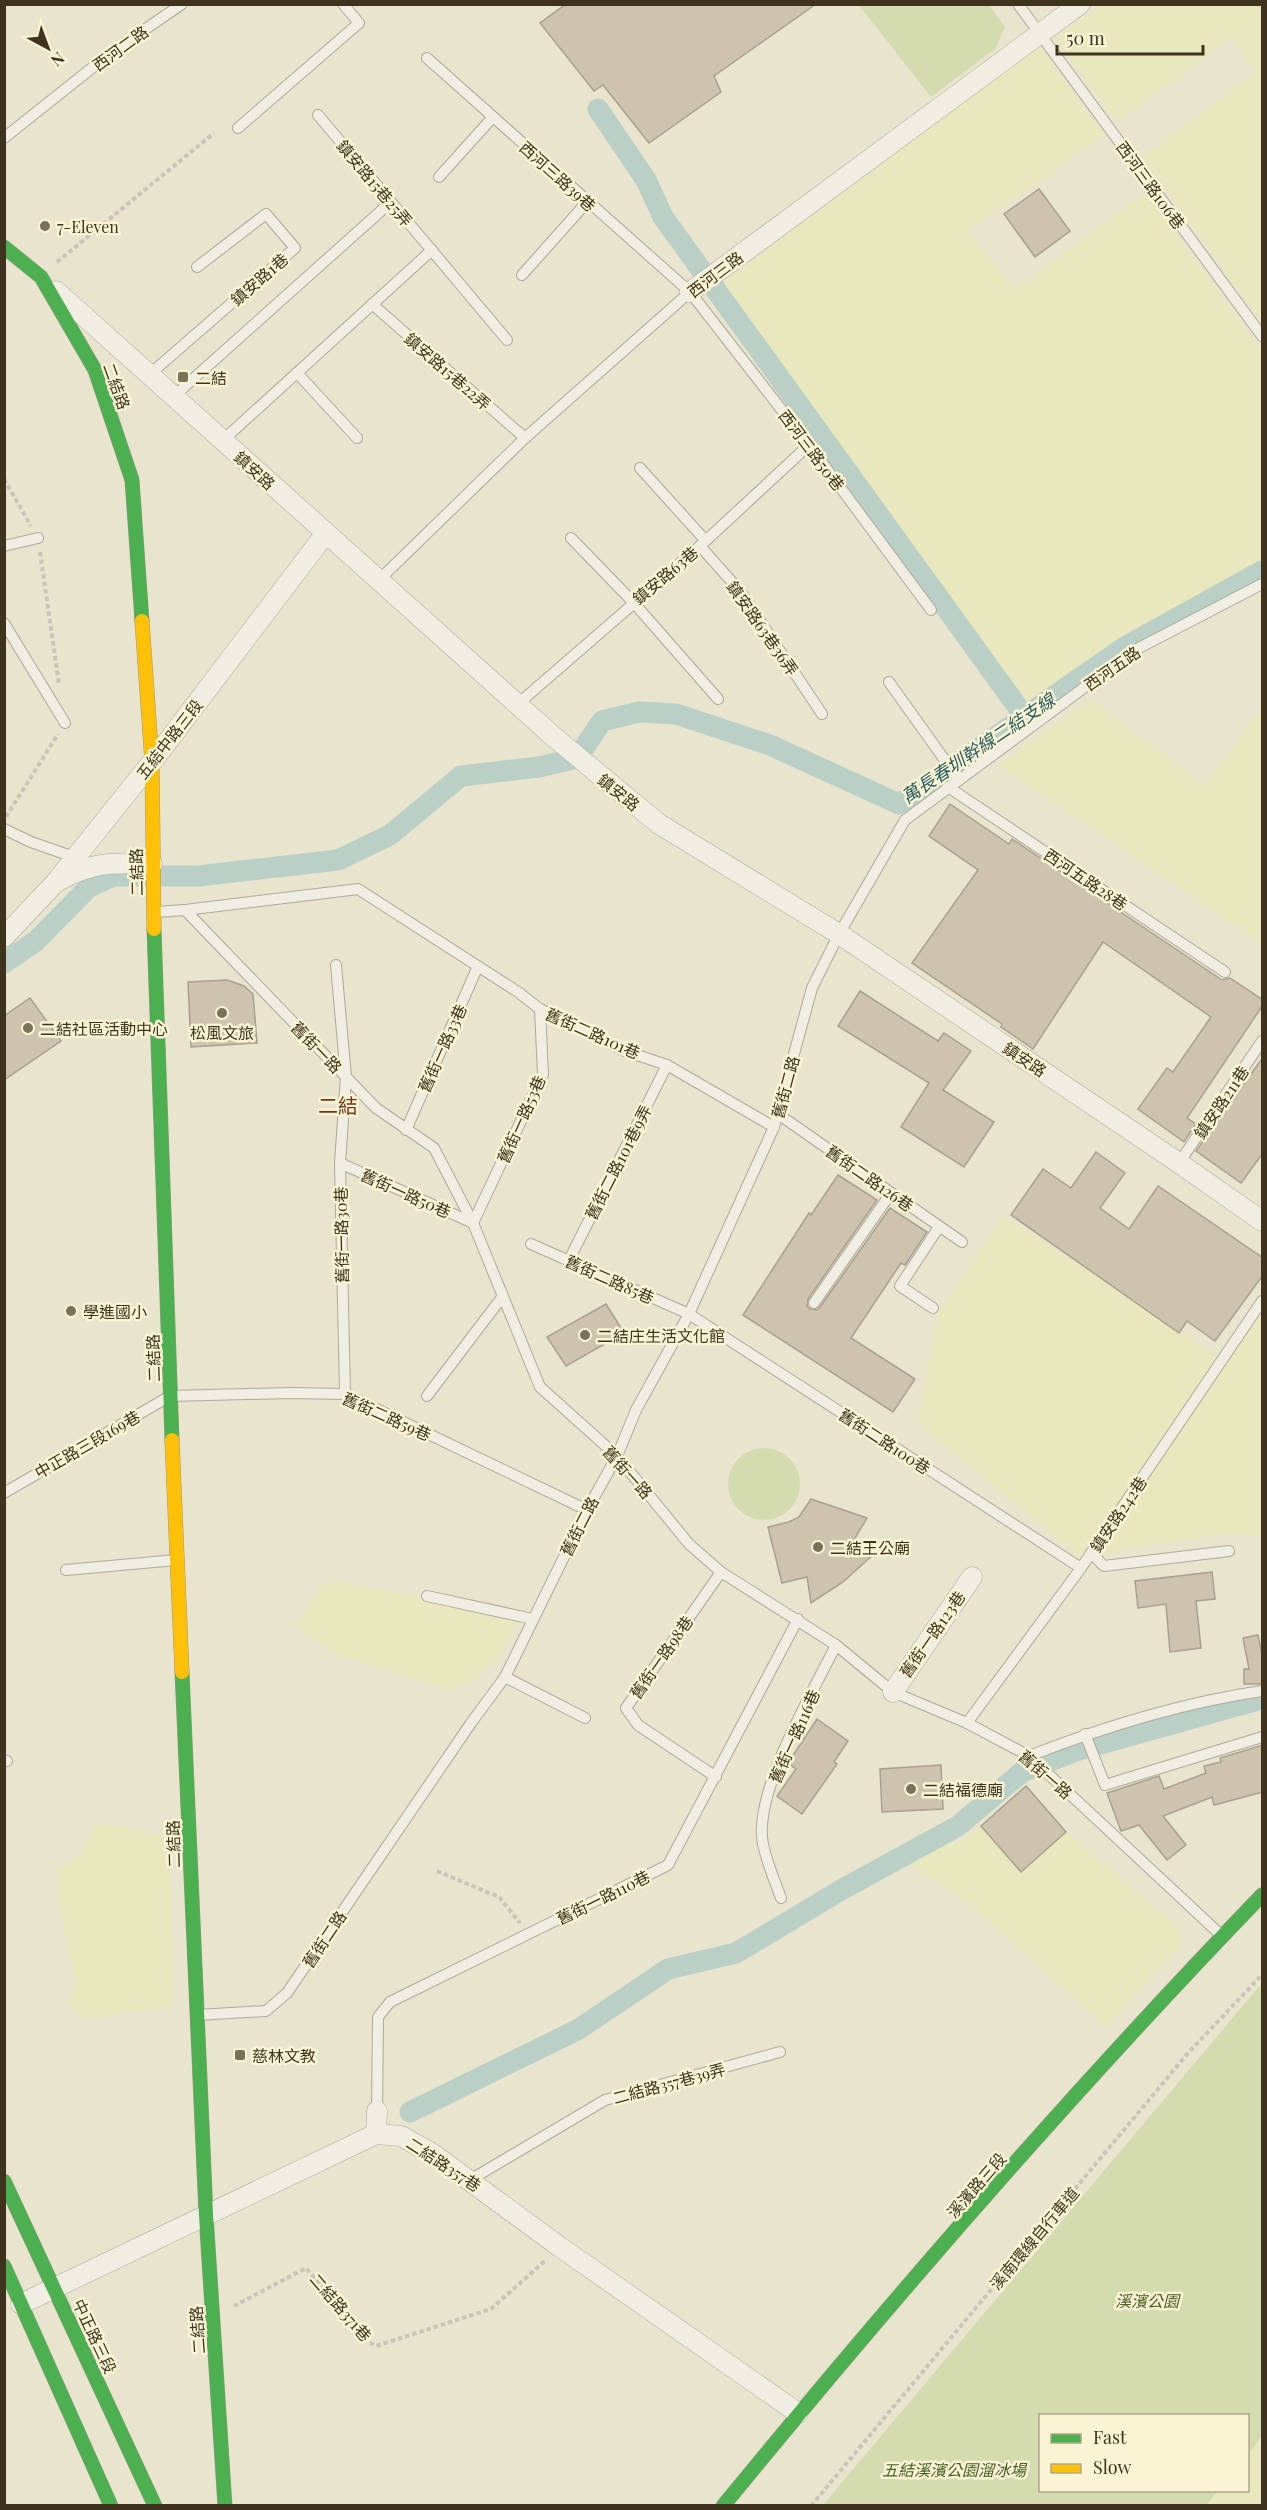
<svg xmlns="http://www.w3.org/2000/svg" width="1267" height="2510" viewBox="0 0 1267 2510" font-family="'Playfair Display','Noto Sans TC',serif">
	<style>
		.farmland { fill: #e9e7be }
		.green { fill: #d4dbaf }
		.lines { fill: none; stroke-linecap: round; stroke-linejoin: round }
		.canal { stroke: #bacfc5; stroke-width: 21 }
		.building { fill: #cdc3af; stroke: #a9a08d; stroke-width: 1.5 }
		.lane-casing { stroke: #aea998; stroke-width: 12 }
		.street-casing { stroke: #aea998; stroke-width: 21 }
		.fast-casing { stroke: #9e9887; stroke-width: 15 }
		.slow-casing { stroke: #9e9887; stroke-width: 15 }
		.path { stroke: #c9c5b8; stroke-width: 4; stroke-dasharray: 4.5 3; stroke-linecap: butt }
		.lane { stroke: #f0ede2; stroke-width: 10 }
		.street { stroke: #f0ede2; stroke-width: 20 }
		.fast { stroke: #4caf50; stroke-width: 14 }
		.slow { stroke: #ffc107; stroke-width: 14 }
		.poi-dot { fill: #7a715b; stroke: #faf4d5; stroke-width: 2 }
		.labels { text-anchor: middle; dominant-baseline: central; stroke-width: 5; stroke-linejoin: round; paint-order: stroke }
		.street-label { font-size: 16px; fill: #3f331d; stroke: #faf4d5 }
		.poi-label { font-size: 16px; fill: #3f331d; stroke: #faf4d5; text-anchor: start }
		.park-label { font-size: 16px; font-style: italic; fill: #465e21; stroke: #faf4d5 }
		.water-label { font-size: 18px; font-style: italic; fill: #2b5d61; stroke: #faf4d5 }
		.quarter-label { font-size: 20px; fill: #713717; stroke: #faf4d5 }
	</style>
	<rect width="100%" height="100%" fill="#e8e4ce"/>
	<g class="farmland">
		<polygon points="1101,5 1262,5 1262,322 1142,156 1256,72 1231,38 1117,122 1055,38"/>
		<polygon points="1040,46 1104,135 968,232 1015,289 1146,192 1262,352 1262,564 1129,638 1030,708 719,285"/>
		<polygon points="1090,699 1205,785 1262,708 1262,944 998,765"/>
		<polygon points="1003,1215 1226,1361 1262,1314 1262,1536 1221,1535 1141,1546 1082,1560 917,1423 938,1313"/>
		<polygon points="332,1581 514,1612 518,1620 498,1658 463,1686 453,1690 341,1657 297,1628 304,1612 319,1590 324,1584"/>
		<polygon points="94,1824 143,1829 165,1839 170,1846 174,2006 93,2018 83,2017 67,2004 76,1984 57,1895 58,1869 78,1857"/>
		<polygon points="981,1826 1022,1872 1066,1832 1173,1922 1186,1939 1106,2027 965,1901 899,1857 940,1831 955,1845"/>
		<polygon points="1262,2436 1262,2505 1206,2506 1218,2491 1248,2490 1248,2454"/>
	</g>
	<g class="green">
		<polygon points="859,5 989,5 1005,27 995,49 931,97"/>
		<circle cx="764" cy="1484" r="36"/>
		<polygon points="1262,1983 1262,2436 1248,2454 1248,2416 1040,2416 1040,2490 1218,2491 1206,2505 823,2505"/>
	</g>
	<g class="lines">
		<g class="canal">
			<polyline points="598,109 646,180 663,217 1025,717"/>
			<polyline points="4,963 36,941 89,887 114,876 198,876 338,860 390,835 461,776 539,767 577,758 602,721 639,712 676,714 770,745 899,804 1123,648 1262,571"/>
			<polyline points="410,2112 579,2029 668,1969 736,1953 841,1890 958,1826 1022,1772 1076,1751 1262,1699"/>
		</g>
	</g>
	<g class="building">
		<polygon points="566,4 816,4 714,76 721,92 649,143 603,85 594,91 540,23"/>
		<polygon points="1039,189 1070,231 1035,257 1004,214"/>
		<polygon points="950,804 1009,844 1012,839 1222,980 1230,978 1263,1000 1263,1005 1187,1118 1196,1124 1184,1142 1138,1109 1167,1068 1173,1072 1211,1017 1103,942 1033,1049 1001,1027 1002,1024 912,963 978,870 929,836"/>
		<polygon points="227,980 244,986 253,994 257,1043 191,1047 188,982"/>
		<polygon points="860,991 938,1041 944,1033 971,1051 943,1090 994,1122 964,1167 901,1127 929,1083 838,1026"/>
		<polygon points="30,998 61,1041 4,1080 4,1016"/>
		<polygon points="1263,1057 1263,1153 1241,1183 1196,1151"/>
		<polygon points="1096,1152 1125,1173 1100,1208 1129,1229 1158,1186 1263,1258 1263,1275 1215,1341 1187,1321 1179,1333 1011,1215 1043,1169 1071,1188"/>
		<polygon points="838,1175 877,1200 808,1299 807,1306 810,1309 817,1310 820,1307 890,1208 927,1232 905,1265 901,1263 851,1338 915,1379 893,1412 743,1315 809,1213 811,1215"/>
		<polygon points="606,1304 624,1333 566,1366 547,1337"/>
		<polygon points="811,1499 867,1518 852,1543 876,1552 843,1582 811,1603 807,1577 782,1583 768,1527 789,1522 799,1517"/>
		<polygon points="1212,1572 1215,1599 1196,1601 1201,1648 1170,1652 1166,1604 1138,1608 1135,1581"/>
		<polygon points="1258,1635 1263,1660 1263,1684 1244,1684 1244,1669 1249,1669 1243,1638"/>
		<polygon points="817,1719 848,1741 834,1762 837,1764 802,1814 777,1796 796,1769 788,1763"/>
		<polygon points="1263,1745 1263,1792 1214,1805 1212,1797 1163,1816 1186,1845 1167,1860 1139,1825 1121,1831 1107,1793 1159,1776 1164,1789 1206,1773 1204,1766 1221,1762 1220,1758"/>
		<polygon points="941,1765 943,1809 882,1812 880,1769"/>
		<polygon points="1026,1786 1066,1832 1021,1872 981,1826"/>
	</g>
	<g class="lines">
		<g class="lane-casing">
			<g id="lane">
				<polyline points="1018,4 1262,336"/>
				<polyline points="427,58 690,292 809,445 931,610"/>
				<polyline points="318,115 507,340"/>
				<polyline points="238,128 359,23 343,4"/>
				<polyline points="4,138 112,52 182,4"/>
				<polyline points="439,177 493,117"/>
				<polyline points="522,275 587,202"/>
				<polyline points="372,304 525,438"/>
				<polyline points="297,373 357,438"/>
				<polyline points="150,374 295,248 266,214 197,267"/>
				<polyline points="174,396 391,202"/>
				<polyline points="222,441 432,250"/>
				<polyline points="640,468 705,540"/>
				<polyline points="571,538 633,602 718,699"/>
				<polyline points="4,546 38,538"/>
				<polyline points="700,546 740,591 822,714"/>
				<polyline points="379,580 525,438 690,292"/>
				<polyline points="4,623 65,723"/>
				<polyline points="889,682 959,780"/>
				<polyline points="519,703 700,546 809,445"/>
				<polyline points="948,787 1225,972"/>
				<polyline points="4,829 31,842 74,857"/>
				<polyline points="185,910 358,889 518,992 540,1009 625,1051 667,1065 774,1127"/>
				<polyline points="156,912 185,910 376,1108 434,1148 473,1223 540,1387 617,1456 689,1544 721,1572 836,1645 893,1692 967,1723 1029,1756 1222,1936"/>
				<polyline points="336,965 346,1077 340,1163 345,1394"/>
				<polyline points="778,1114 962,1242"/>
				<polyline points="406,1130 478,966"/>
				<polyline points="340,1163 473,1223 543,1074 540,1009"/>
				<polyline points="1179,1163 1262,1041"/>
				<polyline points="531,1244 689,1314 1081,1568"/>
				<polyline points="569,1260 667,1065"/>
				<polyline points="814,1303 891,1193"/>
				<polyline points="933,1308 900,1286 939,1227"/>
				<polyline points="427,1396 503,1296"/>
				<polyline points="4,1493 170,1396 290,1393 345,1394 587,1510"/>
				<polyline points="1091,1553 1104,1566 1229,1551"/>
				<polyline points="66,1570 176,1560"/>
				<polyline points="427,1596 533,1619"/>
				<polyline points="505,1677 585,1718"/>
				<polyline points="967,1723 1081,1568 1262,1301"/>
				<polyline points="1085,1734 1105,1785 1262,1737"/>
				<path d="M1029 1756C1101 1728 1186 1702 1262 1691"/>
				<polyline points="4,1760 7,1761"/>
				<polyline points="716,1777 638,1725 626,1708 721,1572"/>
				<path d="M781 1898C775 1881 763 1854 762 1837 758 1784 812 1694 836 1645"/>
				<polyline points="197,2015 266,2011 287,1993 471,1723 505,1677 587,1510 617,1456 636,1410 689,1314 774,1127 812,988 839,934 905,820 1135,650 1262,584"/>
				<polyline points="377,2111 378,2017 390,2002 668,1865 798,1619"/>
				<polyline points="470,2180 605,2100 780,2052"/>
			</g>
		</g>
		<g class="street-casing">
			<g id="street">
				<polyline points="56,291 554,737 659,824 839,934 1179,1163 1262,1221"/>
				<polyline points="690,292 1080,4"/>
				<path d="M60 880C95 861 113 863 152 864"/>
				<polyline points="4,937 55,883 152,762 326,533"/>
				<polyline points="893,1692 972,1577"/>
				<polyline points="376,2134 377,2111"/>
				<polyline points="21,2304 376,2134 401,2136 433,2154 560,2247 798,2413"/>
			</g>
		</g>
		<g class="fast-casing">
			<g id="fast">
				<polyline points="4,247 41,277 95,370 132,480 142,621"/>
				<polyline points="154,929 172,1440"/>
				<polyline points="182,1672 206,2215 225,2506"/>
				<polyline points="4,2181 155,2506"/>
				<polyline points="4,2266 111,2506"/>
				<path d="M723 2506C895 2296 1074 2090 1262 1895"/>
			</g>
		</g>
		<g class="slow-casing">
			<g id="slow">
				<polyline points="142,621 152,762 154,929"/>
				<polyline points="172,1440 182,1672"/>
			</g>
		</g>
		<g class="path">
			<polyline points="57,262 214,133"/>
			<polyline points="4,479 31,526"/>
			<polyline points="40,552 59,684"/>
			<polyline points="6,817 58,734"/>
			<polyline points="437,1871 499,1897 520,1923"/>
			<polyline points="234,2306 306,2268 365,2340 376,2346 491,2309 546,2260"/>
			<polyline points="811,2506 1188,2053 1262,1975"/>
		</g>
		<use href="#lane" class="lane"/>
		<use href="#street" class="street"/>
		<use href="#fast" class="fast"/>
		<use href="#slow" class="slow"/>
	</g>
	<g class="poi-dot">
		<circle cx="45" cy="226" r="6"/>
		<rect x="177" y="371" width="12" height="12" rx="3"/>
		<circle cx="222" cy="1013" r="6"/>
		<circle cx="28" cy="1028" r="6"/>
		<circle cx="71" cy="1311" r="6"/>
		<circle cx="585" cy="1335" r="6"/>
		<circle cx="818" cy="1547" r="6"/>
		<circle cx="911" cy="1789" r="6"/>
		<rect x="234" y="2049" width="12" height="12" rx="3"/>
	</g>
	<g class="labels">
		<g class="street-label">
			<text transform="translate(120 48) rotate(-36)">西河二路</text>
			<text transform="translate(558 176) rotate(42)">西河三路39巷</text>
			<text transform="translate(375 183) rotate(50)">鎮安路15巷25弄</text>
			<text transform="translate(1151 185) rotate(54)">西河三路106巷</text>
			<text transform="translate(715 274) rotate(-37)">西河三路</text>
			<text transform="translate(259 279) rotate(-41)">鎮安路1巷</text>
			<text transform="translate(448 371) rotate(41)">鎮安路15巷22弄</text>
			<text transform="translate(117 386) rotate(70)">二結路</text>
			<text transform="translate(812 450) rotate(53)">西河三路50巷</text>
			<text transform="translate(255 470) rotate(42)">鎮安路</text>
			<text transform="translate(665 575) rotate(-40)">鎮安路63巷</text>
			<text transform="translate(763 628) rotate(55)">鎮安路63巷36弄</text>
			<text transform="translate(1112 668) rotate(-35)">西河五路</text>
			<text transform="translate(169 739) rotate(-52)">五結中路三段</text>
			<text transform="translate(619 792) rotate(39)">鎮安路</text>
			<text transform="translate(136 872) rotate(-91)">二結路</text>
			<text transform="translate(1086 879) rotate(34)">西河五路28巷</text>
			<text transform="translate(593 1033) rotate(24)">舊街二路101巷</text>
			<text transform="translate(317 1047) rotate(46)">舊街一路</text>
			<text transform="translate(442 1048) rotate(-66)">舊街一路33巷</text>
			<text transform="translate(1025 1059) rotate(34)">鎮安路</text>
			<text transform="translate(785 1087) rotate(-75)">舊街二路</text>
			<text transform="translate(1221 1102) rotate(-56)">鎮安路211巷</text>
			<text transform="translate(521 1119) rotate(-66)">舊街一路53巷</text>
			<text transform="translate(618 1162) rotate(-63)">舊街二路101巷9弄</text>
			<text transform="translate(870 1178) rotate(35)">舊街二路126巷</text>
			<text transform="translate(406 1193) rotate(24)">舊街一路50巷</text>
			<text transform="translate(341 1235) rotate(-91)">舊街一路30巷</text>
			<text transform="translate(610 1279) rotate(24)">舊街二路85巷</text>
			<text transform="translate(153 1358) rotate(-92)">二結路</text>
			<text transform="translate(387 1416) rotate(24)">舊街二路59巷</text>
			<text transform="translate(885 1441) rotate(33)">舊街二路100巷</text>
			<text transform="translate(87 1444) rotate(-30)">中正路三段169巷</text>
			<text transform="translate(628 1472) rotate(48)">舊街一路</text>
			<text transform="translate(1118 1514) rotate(-56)">鎮安路242巷</text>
			<text transform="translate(579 1526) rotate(-63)">舊街二路</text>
			<text transform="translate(932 1634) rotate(-55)">舊街一路123巷</text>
			<text transform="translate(661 1657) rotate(-55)">舊街一路98巷</text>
			<text transform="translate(794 1736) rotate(-66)">舊街一路116巷</text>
			<text transform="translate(1046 1774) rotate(41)">舊街一路</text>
			<text transform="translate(173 1844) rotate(-92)">二結路</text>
			<text transform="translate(603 1897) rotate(-26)">舊街一路110巷</text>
			<text transform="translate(324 1939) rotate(-56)">舊街二路</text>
			<text transform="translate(669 2083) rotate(-15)">二結路357巷39弄</text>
			<text transform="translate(444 2164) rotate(33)">二結路357巷</text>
			<text transform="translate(976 2185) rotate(-49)">溪濱路三段</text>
			<text transform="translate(1034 2238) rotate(-50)">溪南環線自行車道</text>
			<text transform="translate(341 2307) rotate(49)">二結路371巷</text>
			<text transform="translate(197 2330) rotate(-94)">二結路</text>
			<text transform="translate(95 2336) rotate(65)">中正路三段</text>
		</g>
		<g class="poi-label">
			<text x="57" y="226">7-Eleven</text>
			<text x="195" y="377">二結</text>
			<text x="40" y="1028">二結社區活動中心</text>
			<text x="222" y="1032" text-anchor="middle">松風文旅</text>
			<text x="83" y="1311">學進國小</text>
			<text x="597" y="1335">二結庄生活文化館</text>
			<text x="830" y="1547">二結王公廟</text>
			<text x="923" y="1789">二結福德廟</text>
			<text x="252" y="2055">慈林文教</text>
		</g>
		<g class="park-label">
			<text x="1147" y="2300">溪濱公園</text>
			<text x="954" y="2469">五結溪濱公園溜冰場</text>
		</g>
		<g class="water-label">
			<text transform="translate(978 748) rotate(-34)">萬長春圳幹線二結支線</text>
		</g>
		<g class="quarter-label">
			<text x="338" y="1104">二結</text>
		</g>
	</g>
	<rect width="1267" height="2510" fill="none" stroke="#3f331d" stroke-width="12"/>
	<rect x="1039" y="2414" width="210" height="78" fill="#faf4d5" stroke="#afa78b" stroke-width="1.5"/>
	<rect x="1051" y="2434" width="30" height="9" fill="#4caf50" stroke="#afa78b" stroke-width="1.5"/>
	<text x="1093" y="2444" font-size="18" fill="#3f331d">Fast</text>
	<rect x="1051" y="2464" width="30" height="9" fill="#ffc107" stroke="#afa78b" stroke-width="1.5"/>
	<text x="1093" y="2474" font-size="18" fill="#3f331d">Slow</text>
	<g transform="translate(48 48) rotate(139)" stroke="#faf4d5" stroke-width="4.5" paint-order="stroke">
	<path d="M0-4.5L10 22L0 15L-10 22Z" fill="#3f331d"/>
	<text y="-9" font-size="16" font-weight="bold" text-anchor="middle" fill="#3f331d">N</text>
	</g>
	<path d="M1057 45v9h146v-9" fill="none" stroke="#3f331d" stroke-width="3"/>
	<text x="1066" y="45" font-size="18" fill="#3f331d" stroke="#faf4d5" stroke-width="4.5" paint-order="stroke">50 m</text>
</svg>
